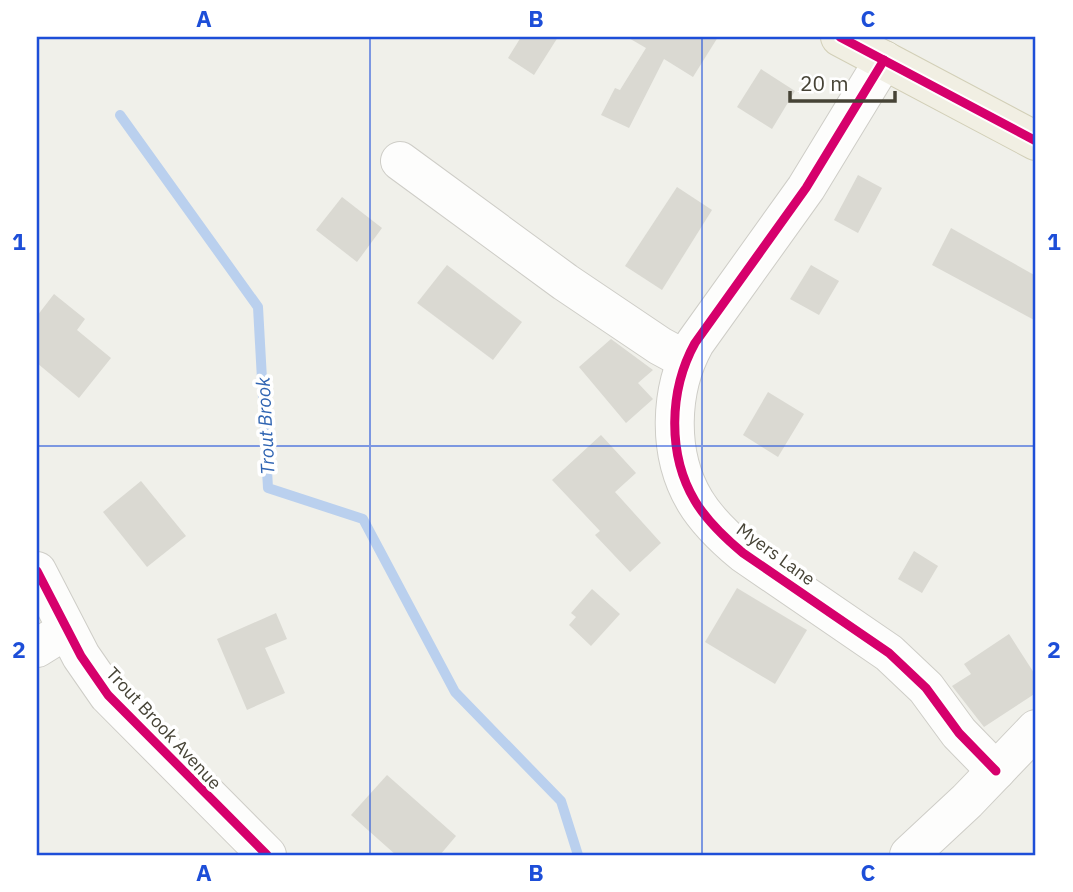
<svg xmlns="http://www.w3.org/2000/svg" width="1073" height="892" viewBox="0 0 1073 892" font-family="'IBM Plex Sans',sans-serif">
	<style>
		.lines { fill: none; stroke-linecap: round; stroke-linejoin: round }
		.stream { stroke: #bad0ee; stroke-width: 10 }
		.building { fill: #dad9d2 }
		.minor-casing { stroke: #cecdc7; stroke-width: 40 }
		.major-casing { stroke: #d2cfb7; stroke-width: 40 }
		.minor { stroke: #fdfdfc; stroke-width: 38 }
		.major { stroke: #f1efe3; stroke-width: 38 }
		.cycleway-casing { stroke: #fff; stroke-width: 13 }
		.cycleway { stroke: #d6006c; stroke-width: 9 }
		.grid { fill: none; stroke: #1d4ed8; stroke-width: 2; stroke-opacity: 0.55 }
		.labels { text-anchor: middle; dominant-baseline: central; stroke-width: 7; stroke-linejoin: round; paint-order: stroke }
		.street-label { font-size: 18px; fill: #464336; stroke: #fff }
		.water-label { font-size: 19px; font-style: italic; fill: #2f64b2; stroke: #fff }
		.neatline { fill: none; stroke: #1d4ed8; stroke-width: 2.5 }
		.grid-label { font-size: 23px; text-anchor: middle; font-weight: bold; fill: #1d4ed8 }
	</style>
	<rect width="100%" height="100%" fill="#f0f0ea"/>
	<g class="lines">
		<polyline class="stream" points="120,115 258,307 268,488 363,519 455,692 561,801 578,855"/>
	</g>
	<g class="building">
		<polygon points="521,37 558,37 534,75 508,58"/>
		<polygon points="627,37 718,37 693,77 664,59 629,128 601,115 615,88 620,90 646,48"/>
		<polygon points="761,69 795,91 772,129 737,107"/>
		<polygon points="858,175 882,188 858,233 834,220"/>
		<polygon points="677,187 712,210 662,290 625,266"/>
		<polygon points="342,197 382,228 357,262 316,230"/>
		<polygon points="951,228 1036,276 1036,321 932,265"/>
		<polygon points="447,265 522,322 493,360 417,303"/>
		<polygon points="811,265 839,281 819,315 790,299"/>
		<polygon points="54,294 85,319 77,330 111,358 79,398 37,363 37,316"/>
		<polygon points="611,339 653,370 638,383 653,399 626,423 579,367"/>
		<polygon points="768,392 804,414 778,457 743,435"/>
		<polygon points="601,435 636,473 615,492 661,543 630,572 595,535 600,531 552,480"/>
		<polygon points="141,481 186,536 147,567 103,512"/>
		<polygon points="914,551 938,566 922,593 898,579"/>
		<polygon points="737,588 807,630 775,684 705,642"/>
		<polygon points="592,589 620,614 591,646 569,625 576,617 571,613"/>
		<polygon points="276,613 287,639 265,648 285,693 247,710 217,639"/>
		<polygon points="1009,634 1036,676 1036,693 984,727 952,686 971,674 964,664"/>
		<polygon points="387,775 456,836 440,855 396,855 351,815"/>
	</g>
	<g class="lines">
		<g class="minor-casing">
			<g id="minor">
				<path d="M884 60 806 188 695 343C669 390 667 454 695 501 707 521 725 538 743 553L889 653 926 688 959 733 996 771"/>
				<polyline points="400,161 565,282 660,346 686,360"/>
				<polyline points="37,571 81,656 108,695 267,855"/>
				<polyline points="37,648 66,630"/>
				<polyline points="909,855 967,801 1036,729"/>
			</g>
		</g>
		<g class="major-casing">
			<polyline id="major" points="840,37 1036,141"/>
		</g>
		<use href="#minor" class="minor"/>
		<use href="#major" class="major"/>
		<g class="cycleway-casing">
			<g id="cycleway">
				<polyline points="840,37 1036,141"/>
				<path d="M884 60 806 188 695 343C669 390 667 454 695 501 707 521 725 538 743 553L889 653 926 688 959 733 996 771"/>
				<polyline points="37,571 81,656 108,695 267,855"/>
			</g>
		</g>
		<use href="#cycleway" class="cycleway"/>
	</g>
	<path class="grid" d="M370 37V855M702 37V855M37 446H1036"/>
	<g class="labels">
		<g class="street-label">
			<text transform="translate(776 554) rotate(36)">Myers Lane</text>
			<text transform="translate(164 728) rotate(47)">Trout Brook Avenue</text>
		</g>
		<g class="water-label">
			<text transform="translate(265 426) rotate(-93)">Trout Brook</text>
		</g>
	</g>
	<rect width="1073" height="892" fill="none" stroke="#ffffff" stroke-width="77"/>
	<path d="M790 91v10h105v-10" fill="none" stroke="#464336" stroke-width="3.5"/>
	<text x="800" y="91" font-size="21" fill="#464336" stroke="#ffffff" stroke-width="5" paint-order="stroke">20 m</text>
	<rect x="38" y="38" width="996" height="816" class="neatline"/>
	<g class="grid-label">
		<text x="204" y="27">A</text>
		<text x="536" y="27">B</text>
		<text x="868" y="27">C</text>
		<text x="19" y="250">1</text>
		<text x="1054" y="250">1</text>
		<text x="19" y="658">2</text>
		<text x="1054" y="658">2</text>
		<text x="204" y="881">A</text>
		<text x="536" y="881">B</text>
		<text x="868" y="881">C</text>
	</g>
</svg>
